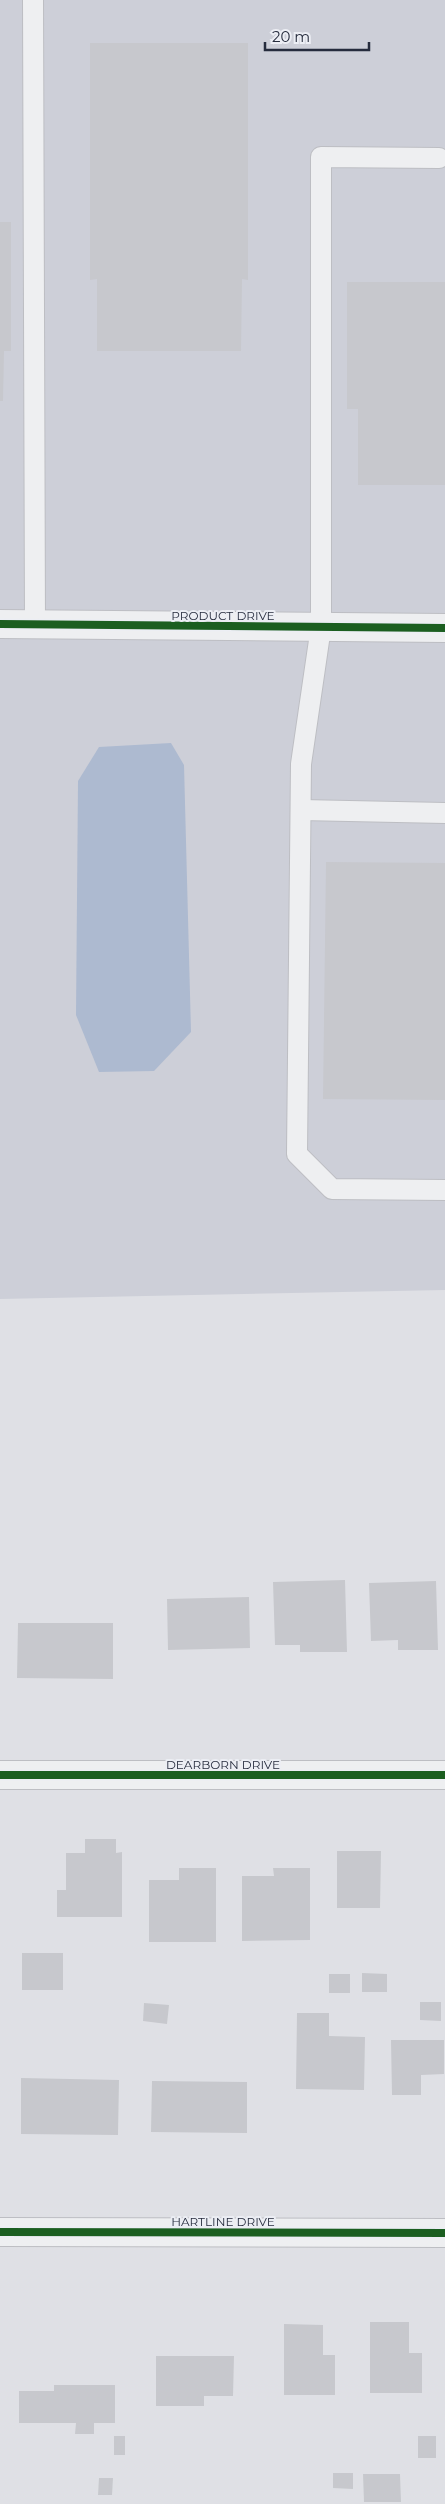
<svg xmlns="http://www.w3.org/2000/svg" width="445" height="2504" viewBox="0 0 445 2504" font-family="Montserrat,sans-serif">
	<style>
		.built { fill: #cdcfd8 }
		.water { fill: #adbad0 }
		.building { fill: #c7c8cd }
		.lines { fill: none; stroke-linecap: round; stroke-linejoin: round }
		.lane-casing { stroke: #bdbec3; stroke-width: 22 }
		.street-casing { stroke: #bdbec3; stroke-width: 30 }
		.lane { stroke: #eeeff1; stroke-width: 20 }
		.street { stroke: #eeeff1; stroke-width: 28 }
		.cycleway-casing { stroke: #eceef4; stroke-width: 11 }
		.cycleway { stroke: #1b5e20; stroke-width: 8 }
		.labels { text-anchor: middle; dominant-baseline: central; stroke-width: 4; stroke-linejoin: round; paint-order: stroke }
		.street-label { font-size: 12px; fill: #262c3d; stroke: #eceef4 }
	</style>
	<rect width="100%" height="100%" fill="#dfe0e5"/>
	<polygon class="built" points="0,0 445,0 445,1290 0,1299"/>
	<polygon class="water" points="171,743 184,765 191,1032 154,1071 99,1072 76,1015 78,781 99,747"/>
	<g class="building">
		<polygon points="90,43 248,43 248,280 242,279 241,351 97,351 97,279 90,280"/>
		<polygon points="0,222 11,222 11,351 4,351 3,401 0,401"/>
		<polygon points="347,282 445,282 445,485 358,485 358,409 347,409"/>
		<polygon points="326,862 445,863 445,1100 323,1099"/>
		<polygon points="345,1580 347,1652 300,1652 300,1645 275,1645 273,1582"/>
		<polygon points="436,1581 438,1650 398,1650 398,1640 371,1641 369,1583"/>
		<polygon points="249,1597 250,1648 168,1650 167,1599"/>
		<polygon points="18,1623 113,1623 113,1679 17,1678"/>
		<polygon points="85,1839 116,1839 116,1853 122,1852 122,1917 57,1917 57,1890 66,1890 66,1853 85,1853"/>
		<polygon points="337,1851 381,1851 380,1908 337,1908"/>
		<polygon points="179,1868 216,1868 216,1942 149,1942 149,1880 179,1880"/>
		<polygon points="273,1868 310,1868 310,1940 242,1941 242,1876 274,1876"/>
		<rect x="22" y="1953" width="41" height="37"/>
		<polygon points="362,1973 387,1974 387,1992 362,1992"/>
		<rect x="329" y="1974" width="21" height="19"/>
		<polygon points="420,2002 441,2002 441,2021 420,2020"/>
		<polygon points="144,2003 169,2005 167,2024 143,2021"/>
		<polygon points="297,2013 329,2013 329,2036 365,2037 364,2090 296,2089"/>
		<polygon points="391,2040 444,2040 444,2074 421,2075 421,2095 392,2095"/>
		<polygon points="21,2078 119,2080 118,2135 21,2134"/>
		<polygon points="152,2081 247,2082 247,2133 151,2132"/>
		<polygon points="370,2322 409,2322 409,2353 422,2353 422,2393 370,2393"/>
		<polygon points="284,2324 323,2325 323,2355 335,2355 335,2395 284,2395"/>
		<polygon points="156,2356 234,2356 233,2396 204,2396 204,2406 156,2406"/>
		<polygon points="54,2385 115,2385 115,2423 94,2423 94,2434 75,2434 76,2423 19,2423 19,2391 54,2391"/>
		<rect x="114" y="2436" width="11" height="19"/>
		<rect x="418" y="2436" width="18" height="22"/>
		<polygon points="333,2473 353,2473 353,2489 333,2488"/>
		<polygon points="363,2474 400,2474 401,2502 364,2502"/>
		<polygon points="99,2478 113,2478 112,2495 98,2495"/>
	</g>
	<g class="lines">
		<g class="lane-casing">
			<g id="lane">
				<polyline points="33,0 35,624"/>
				<polyline points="439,158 321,157 321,627 301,764 297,1154 332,1189 445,1190"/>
				<polyline points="301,810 445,813"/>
			</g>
		</g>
		<g class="street-casing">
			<g id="street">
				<polyline points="0,624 445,628"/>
				<polyline points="0,1775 445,1775"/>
				<polyline points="0,2232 445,2233"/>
			</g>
		</g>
		<use href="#lane" class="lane"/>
		<use href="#street" class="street"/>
		<g class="cycleway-casing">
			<g id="cycleway">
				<polyline points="0,624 445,628"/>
				<polyline points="0,1775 445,1775"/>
				<polyline points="0,2232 445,2233"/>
			</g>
		</g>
		<use href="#cycleway" class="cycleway"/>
	</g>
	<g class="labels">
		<g class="street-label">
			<text x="223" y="615">PRODUCT DRIVE</text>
			<text x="223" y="1764">DEARBORN DRIVE</text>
			<text x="223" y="2221">HARTLINE DRIVE</text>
		</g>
	</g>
	<path d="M265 42v8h104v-8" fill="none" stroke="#262c3d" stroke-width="2.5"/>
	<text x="272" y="42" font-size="15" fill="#262c3d" stroke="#eceef4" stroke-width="4" paint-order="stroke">20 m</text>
</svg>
